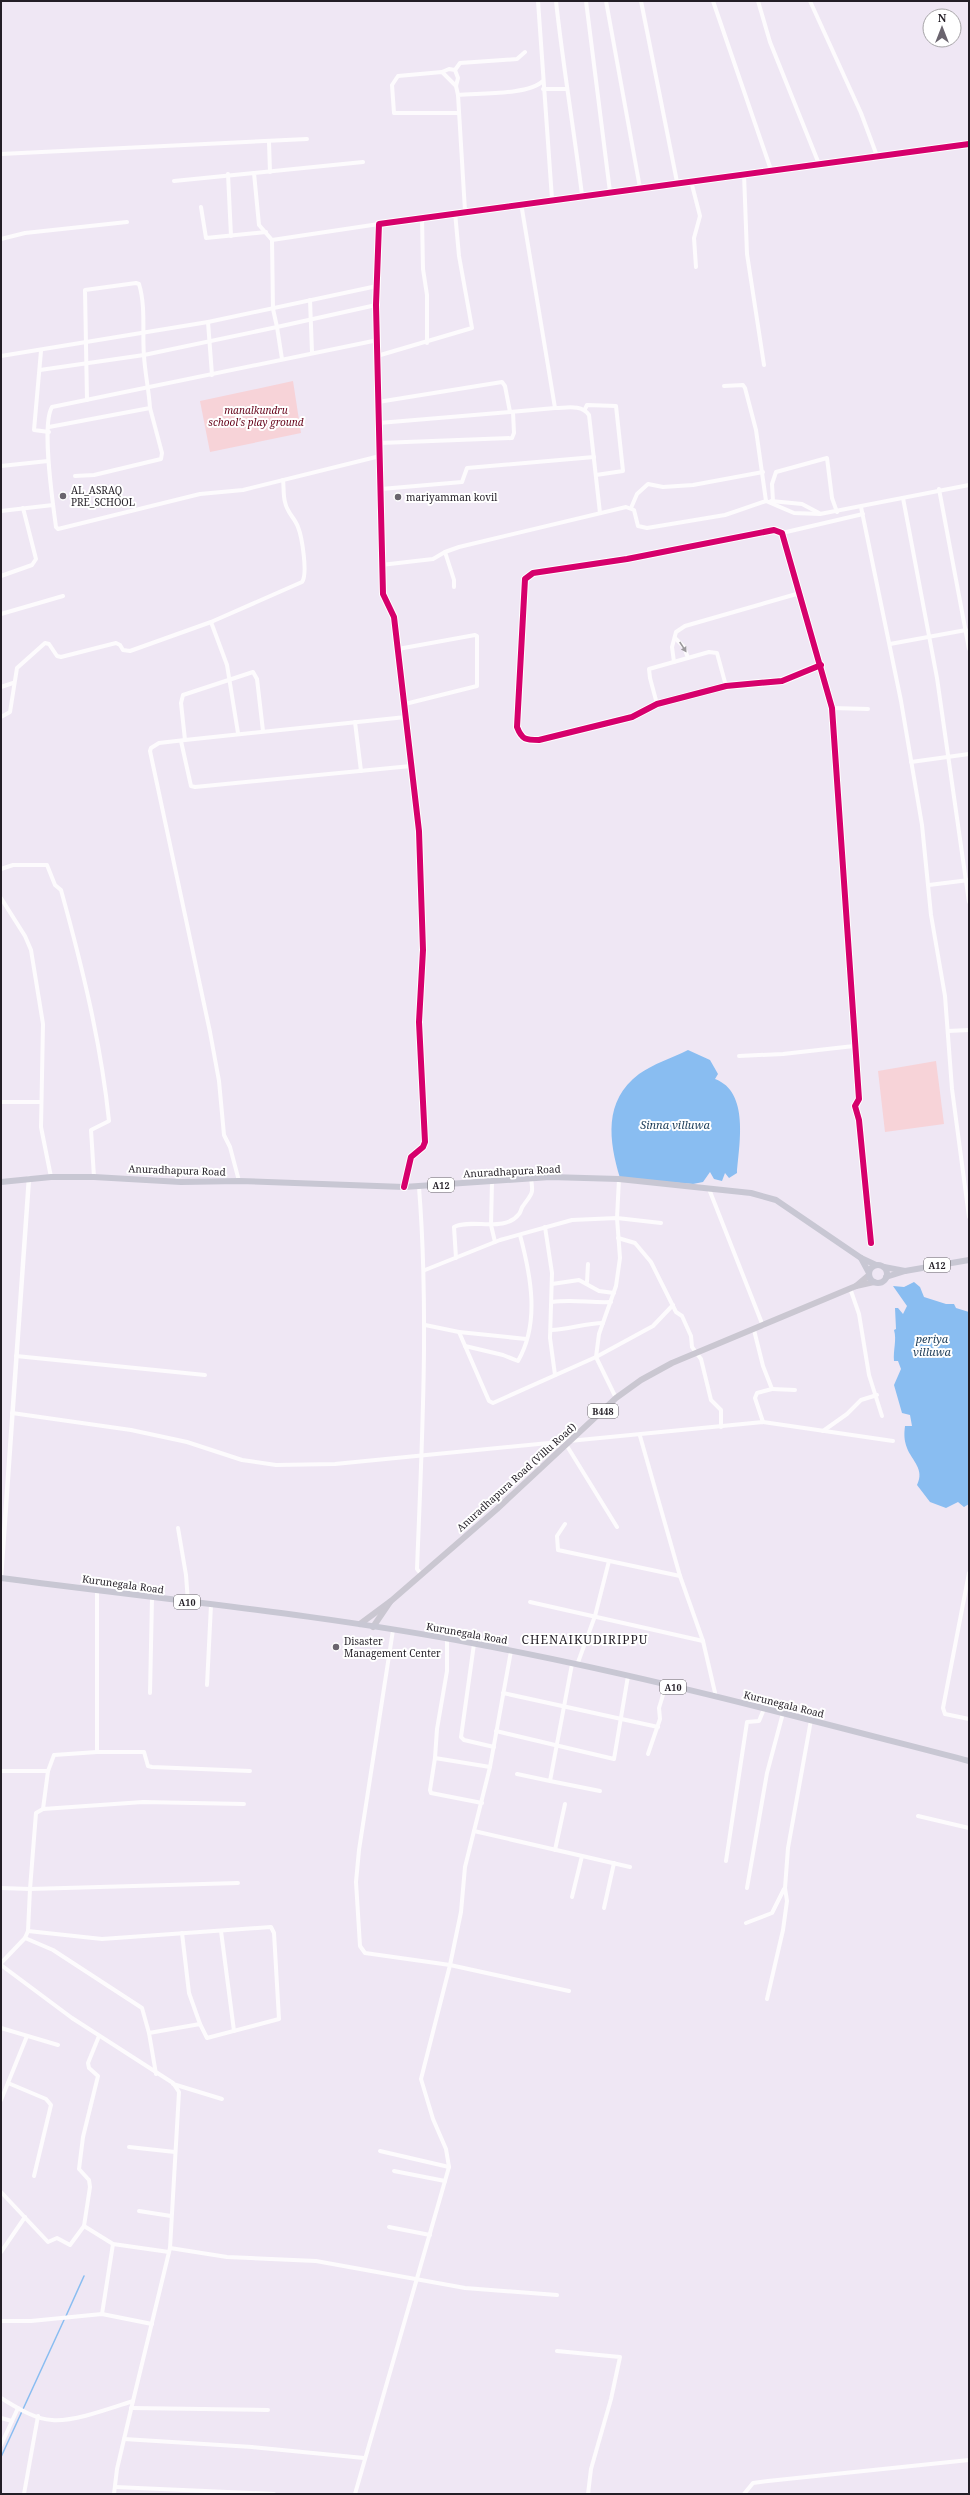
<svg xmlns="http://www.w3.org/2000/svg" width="970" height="2495" viewBox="0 0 970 2495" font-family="'Noto Serif',serif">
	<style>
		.green { fill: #f7d3d8 }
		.water { fill: #89bdf1 }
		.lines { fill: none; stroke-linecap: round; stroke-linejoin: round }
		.stream { stroke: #89bdf1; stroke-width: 1.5 }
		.minor { stroke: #fdfbfd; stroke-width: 4 }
		.tertiary { stroke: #fdfbfd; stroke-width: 4.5 }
		.primary { stroke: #cac7d1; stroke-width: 6 }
		.trunk { stroke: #c8c7d3; stroke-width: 6 }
		.cycleway-casing { stroke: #fff; stroke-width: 8 }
		.cycleway { stroke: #d6006c; stroke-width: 6 }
		.oneway { fill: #9b989c }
		.poi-dot { fill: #6a646e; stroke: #fff; stroke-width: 1.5 }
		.labels { text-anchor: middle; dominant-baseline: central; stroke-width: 4; stroke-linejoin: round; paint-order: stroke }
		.shield { fill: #fff; stroke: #656267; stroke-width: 1 }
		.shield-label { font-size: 9px; font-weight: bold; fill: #231e26 }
		.park-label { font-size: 10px; font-style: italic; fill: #650319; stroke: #fff }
		.poi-label { font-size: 10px; fill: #231e26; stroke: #fff; text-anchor: start }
		.street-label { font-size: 10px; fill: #231e26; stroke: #fff }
		.water-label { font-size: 11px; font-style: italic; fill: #1b3b57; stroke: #fff }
		.quarter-label { font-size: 12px; letter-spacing: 1px; fill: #231e26; stroke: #fff }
	</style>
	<rect width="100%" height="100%" fill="#efe7f4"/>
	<g class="green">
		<polygon points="293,381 301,433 210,452 200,401"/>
		<polygon points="936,1061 944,1124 885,1132 878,1071"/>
	</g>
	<g class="water">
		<path d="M688 1050 710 1060 718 1074 715 1079C750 1092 739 1145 737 1173L729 1178 725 1173 722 1181 714 1179 710 1172 703 1182 693 1184 620 1178C609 1141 603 1101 639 1074 653 1064 672 1058 688 1050Z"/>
		<path d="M914 1282 920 1287 924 1297 946 1304H954L956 1308 969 1312V1504L964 1507 958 1502 946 1508 930 1502 917 1485C925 1469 912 1461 907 1448 904 1440 904 1434 905 1426H912L910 1415 902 1413 894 1385 901 1369 898 1361H894C893 1350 897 1340 894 1330L896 1329 895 1308H898L903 1314 907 1306 893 1286 904 1287Z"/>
	</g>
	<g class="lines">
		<g class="stream">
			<polyline points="66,2316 84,2276"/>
			<polyline points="1,2457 64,2320"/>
		</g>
		<g class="minor">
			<polyline points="538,1 552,199"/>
			<path d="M556 1C563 66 574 130 582 195"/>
			<polyline points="586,1 610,192"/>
			<polyline points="606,1 640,188"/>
			<polyline points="641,1 677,182"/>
			<polyline points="713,1 771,170"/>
			<polyline points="758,1 770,42 819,164"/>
			<polyline points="810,1 861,113 877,156"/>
			<polyline points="455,70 460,63 517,59 525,52"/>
			<polyline points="442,72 449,69 455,70 458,78 456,86"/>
			<polyline points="543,89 566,89"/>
			<polyline points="458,95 456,86 442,72 398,76 392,85 394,113 459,113"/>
			<polyline points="269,142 270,172"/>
			<polyline points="1,154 307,139"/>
			<polyline points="228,174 231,236"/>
			<polyline points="744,174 747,254 764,365"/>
			<polyline points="174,181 254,173"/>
			<polyline points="691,181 700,216 694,238 696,267"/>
			<path d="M521 203 555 408C567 408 581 404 589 415L600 513"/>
			<polyline points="201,207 206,238 266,232"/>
			<path d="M465 211 458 95C479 93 529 95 543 81"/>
			<polyline points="422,217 423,269 427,295 427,343"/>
			<polyline points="1,239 25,233 127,222"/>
			<polyline points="272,240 379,224"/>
			<polyline points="310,300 312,352"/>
			<polyline points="208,322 212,375"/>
			<path d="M378 340 52 407C41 425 53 504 56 527L58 529 200 494 243 490 380 456"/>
			<polyline points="41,351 34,430 49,432"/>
			<polyline points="1,356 208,322 377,286"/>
			<polyline points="377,356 472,328 459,256 455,212"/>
			<polyline points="282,359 277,327 376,305"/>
			<polyline points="40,370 144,355 277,327 273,309 272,240 259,225 254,173 363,162"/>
			<polyline points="378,402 502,382 505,386 510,412 555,408"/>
			<polyline points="585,409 587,405 616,406 623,471 596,475"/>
			<polyline points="379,423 510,412"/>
			<path d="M49 427 150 408C149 391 145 373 144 356 142 332 146 307 139 284L136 283 85 290 87 400"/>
			<polyline points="380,443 512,438 514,433 513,412"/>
			<polyline points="1,466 48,461"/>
			<polyline points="75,476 94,475 161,459 162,453 150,408"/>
			<polyline points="381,489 462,482 467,468 594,457"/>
			<polyline points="939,489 969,649"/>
			<polyline points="903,498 937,678 969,902"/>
			<polyline points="766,501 794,513 820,514 969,485"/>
			<polyline points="771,501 802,504 819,513"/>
			<polyline points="773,501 772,484 776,472 827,458 832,498 837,512"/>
			<polyline points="861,507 901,701 922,825 931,915 945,996 952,1089 969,1217"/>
			<polyline points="631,508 637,494 648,484 663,487 693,485 763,472"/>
			<polyline points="1,511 53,505"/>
			<polyline points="782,533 863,514"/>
			<polyline points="445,552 454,580 454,587"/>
			<polyline points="381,565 433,559 445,552 459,547 626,507 634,510 638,526 647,528 725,515 766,501 756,430 745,388 743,385 724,386"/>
			<polyline points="1,576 32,565 36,559 23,508"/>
			<polyline points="1,614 63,596"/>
			<polyline points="211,622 227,665 238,733"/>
			<polyline points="675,638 684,647 688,658"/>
			<polyline points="890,644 966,630"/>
			<polyline points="398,649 475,635 477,636 477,686 405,704"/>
			<polyline points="674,662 672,647 676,632 685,626 800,593"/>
			<path d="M821 665 782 681 726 686 657 704 632 717 539 740C526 740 522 740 517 727L525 579 533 573 627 559 774 530 782 533 832 708 859 1099 855 1106 859 1120 871 1243"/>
			<polyline points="1,687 13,683"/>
			<polyline points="657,704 650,678 649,669 709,652 717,653 726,686"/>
			<polyline points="832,708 868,709"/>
			<path d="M1 717 10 712 17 668 45 643 49 644 57 656 61 657 116 643 120 645 123 650 130 651 211 622 302 582C308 574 302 537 298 527 295 518 287 513 285 502 283 495 284 487 283 480"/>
			<polyline points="355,722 361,771"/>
			<polyline points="185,740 181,703 183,695 253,672 257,679 263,731"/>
			<polyline points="181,741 191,786 195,787 411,766"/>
			<polyline points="911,762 969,754"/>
			<path d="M1 869 13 865H47L55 885 61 890C82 966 101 1043 109 1121L91 1130 94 1177"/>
			<polyline points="929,885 969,880"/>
			<polyline points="1,898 25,936 31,950 43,1024 41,1127 51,1177"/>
			<polyline points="948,1031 969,1030"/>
			<polyline points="739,1056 783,1054 854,1046"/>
			<polyline points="1,1102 40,1102"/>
			<polyline points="239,1181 230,1147 224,1135 219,1081 210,1032 150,751 151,748 159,743 185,740 406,717"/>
			<polyline points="492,1182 491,1225 495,1242"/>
			<polyline points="404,1187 411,1157 423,1147 425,1142 419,1022 423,950 419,831 394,617 383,594 376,305 379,224 969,144"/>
			<path d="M419 1187C429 1314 422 1441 417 1569L421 1574"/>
			<polyline points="709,1189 763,1326"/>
			<polyline points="545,1227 552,1273 550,1338 555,1375"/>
			<polyline points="618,1238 635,1243 651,1262 676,1312 682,1316 691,1336 692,1347 701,1359 711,1400 721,1410 721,1427"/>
			<path d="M456 1258 454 1227C471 1218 505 1233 519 1214 521 1212 521 1208 523 1206 531 1194 534 1195 531 1179"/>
			<polyline points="425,1270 500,1240 572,1220 617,1218 661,1223"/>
			<polyline points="587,1282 588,1264"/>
			<polyline points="552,1284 579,1280 599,1291 614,1293"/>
			<polyline points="850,1288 859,1314 869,1375 882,1416"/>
			<path d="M552 1302C572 1299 591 1303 611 1302"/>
			<polyline points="425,1325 459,1332 489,1401 493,1403 596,1357 653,1326 673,1305"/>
			<path d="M551 1330C568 1330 585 1323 603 1323"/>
			<polyline points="754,1330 763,1366 772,1389 757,1393 755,1398 763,1422"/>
			<polyline points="459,1332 526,1339"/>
			<path d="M465 1346 503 1355 518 1361C540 1323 531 1276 520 1235"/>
			<polyline points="16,1356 205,1375"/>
			<polyline points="772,1389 795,1390"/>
			<polyline points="616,1398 596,1357 599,1334 616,1286 620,1258 617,1218 619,1179"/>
			<polyline points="12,1413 131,1430 187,1442 242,1460 276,1465 335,1464 763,1422 893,1441"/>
			<polyline points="823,1431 847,1414 861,1400 877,1395"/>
			<polyline points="640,1436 680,1576 703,1641 716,1697"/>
			<polyline points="567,1446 617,1527"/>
			<polyline points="565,1524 557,1536 558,1550 680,1576"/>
			<polyline points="178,1528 186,1575 188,1602"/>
			<polyline points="969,1573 943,1708 945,1714 969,1719"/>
			<polyline points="97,1591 97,1752 144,1752 148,1766 152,1767 250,1771"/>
			<polyline points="530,1602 703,1641"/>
			<polyline points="393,1630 359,1850 356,1882 360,1946 365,1953 450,1965 569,1991"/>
			<polyline points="474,1644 461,1737 464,1740 494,1747"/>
			<polyline points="577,1665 595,1616 609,1561"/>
			<polyline points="207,1685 211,1605"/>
			<polyline points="150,1693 152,1598"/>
			<polyline points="503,1693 658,1727"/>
			<polyline points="496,1731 614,1759 628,1676"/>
			<polyline points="97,1752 54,1755 48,1771 43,1809 143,1802 244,1804"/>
			<polyline points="648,1754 660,1719 659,1708 666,1685"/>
			<polyline points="435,1758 437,1729 447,1671 447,1639"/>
			<polyline points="1,1771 48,1771"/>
			<polyline points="517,1774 550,1781 572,1664"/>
			<polyline points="550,1781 600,1791"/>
			<polyline points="482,1803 431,1793 430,1790 435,1758 490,1767"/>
			<polyline points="918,1816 969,1828"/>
			<polyline points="474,1831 630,1867"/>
			<polyline points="555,1850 565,1804"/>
			<polyline points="726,1861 747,1722 759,1721 764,1709"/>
			<polyline points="1,1888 30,1889 36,1813 43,1809"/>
			<polyline points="747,1888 767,1773 783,1713"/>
			<polyline points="572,1897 582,1856"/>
			<polyline points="604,1908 614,1863"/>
			<polyline points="746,1923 772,1913 784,1889"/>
			<polyline points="28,1931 102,1939 271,1927 274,1933 279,2019 207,2038 200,2024 149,2033 156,2074"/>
			<polyline points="221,1931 234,2031"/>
			<polyline points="182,1933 189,1993 200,2024"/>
			<polyline points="25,1938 53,1950 142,2008 149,2033"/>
			<polyline points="1,1963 25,1938 28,1931 30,1889 238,1883"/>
			<path d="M1 1965 72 2018 173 2083 179 2092 170 2248 133 2401C111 2408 74 2422 52 2420 34 2419 16 2407 1 2398"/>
			<polyline points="767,1999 783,1930 787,1901 785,1888 788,1848 811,1720"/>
			<polyline points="1,2028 58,2045"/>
			<polyline points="99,2036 88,2063 89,2068 98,2076 83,2137 79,2169 89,2180 90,2187 84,2226 113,2244 169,2252"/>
			<polyline points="8,2083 46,2099 51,2105 34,2176"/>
			<polyline points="173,2084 222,2099"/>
			<polyline points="1,2100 27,2036"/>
			<polyline points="129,2147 175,2152"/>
			<polyline points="380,2151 449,2167"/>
			<polyline points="394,2171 445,2181"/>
			<polyline points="1,2192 48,2242 57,2238 70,2245 84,2226"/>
			<polyline points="139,2211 171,2216"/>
			<polyline points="389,2227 430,2235"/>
			<polyline points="170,2248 227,2257 316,2261 465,2288 557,2295"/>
			<polyline points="1,2252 25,2217"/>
			<polyline points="102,2314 113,2244"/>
			<polyline points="1,2321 31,2321 102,2314 152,2324"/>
			<polyline points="557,2351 620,2357 611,2399 591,2469 588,2494"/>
			<polyline points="131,2408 268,2410"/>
			<polyline points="1,2418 12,2421"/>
			<polyline points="124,2439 252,2447 364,2458"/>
			<polyline points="1,2445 18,2408"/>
			<polyline points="115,2487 274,2494"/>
			<polyline points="24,2494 38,2416"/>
			<polyline points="114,2494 117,2469 133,2401"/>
			<polyline points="355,2494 449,2167 446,2149 433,2119 421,2079 450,1965 461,1912 465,1867 490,1767 511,1651"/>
			<polyline points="744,2494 753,2483 768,2481 969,2460"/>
		</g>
		<polyline class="tertiary" points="1,1577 29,1178"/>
		<g class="primary">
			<polyline points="856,1286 869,1275"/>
			<polyline points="360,1624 391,1601 497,1509 616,1398 641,1380 672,1363 856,1286 874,1282"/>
			<polyline points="373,1627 390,1602"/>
		</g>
		<g class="trunk">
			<polyline points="1,1182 51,1177 94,1177 181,1182 239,1181 404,1187 550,1177 619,1179 751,1193 776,1200 861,1258 876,1265"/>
			<polyline points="861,1258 869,1273"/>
			<circle cx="878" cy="1274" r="9"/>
			<polyline points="884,1267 905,1271"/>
			<polyline points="886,1277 905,1271 969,1260"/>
			<path d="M1 1578C160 1599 320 1614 477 1644 643 1675 806 1719 969 1761"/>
		</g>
		<g class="cycleway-casing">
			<g id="cycleway">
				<path d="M821 665 782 681 726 686 657 704 632 717 539 740C526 740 522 740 517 727L525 579 533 573 627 559 774 530 782 533 832 708 859 1099 855 1106 859 1120 871 1243"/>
				<polyline points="404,1187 411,1157 423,1147 425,1142 419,1022 423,950 419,831 394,617 383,594 376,305 379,224 969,144"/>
			</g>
		</g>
		<use href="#cycleway" class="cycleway"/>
	</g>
	<defs><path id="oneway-solid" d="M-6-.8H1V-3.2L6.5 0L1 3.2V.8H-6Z"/></defs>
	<use class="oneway" href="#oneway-solid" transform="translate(683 647) rotate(57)"/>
	<g class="poi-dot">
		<circle cx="63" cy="496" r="4"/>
		<circle cx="398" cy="497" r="4"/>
		<circle cx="336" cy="1647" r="4"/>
	</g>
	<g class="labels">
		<g class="shield">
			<rect x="428" y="1178" width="26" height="14" rx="3"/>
			<rect x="924" y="1258" width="26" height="14" rx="3"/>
			<rect x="588" y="1404" width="30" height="14" rx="3"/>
			<rect x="174" y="1595" width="26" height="14" rx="3"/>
			<rect x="660" y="1680" width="26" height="14" rx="3"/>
		</g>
		<g class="shield-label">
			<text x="441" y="1185">A12</text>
			<text x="937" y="1265">A12</text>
			<text x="603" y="1411">B448</text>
			<text x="187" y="1602">A10</text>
			<text x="673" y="1687">A10</text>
		</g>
		<g class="park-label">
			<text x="256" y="410">manalkundru<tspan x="256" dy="12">school's play ground</tspan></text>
		</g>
		<g class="poi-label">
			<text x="71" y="490">AL_ASRAQ<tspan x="71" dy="12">PRE_SCHOOL</tspan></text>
			<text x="406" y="497">mariyamman kovil</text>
			<text x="344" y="1641">Disaster<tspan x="344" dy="12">Management Center</tspan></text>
		</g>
		<g class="street-label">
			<text transform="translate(177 1170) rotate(2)">Anuradhapura Road</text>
			<text transform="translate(512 1171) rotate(-3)">Anuradhapura Road</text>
			<text transform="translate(516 1477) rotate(-42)">Anuradhapura Road (Villu Road)</text>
			<text transform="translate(123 1584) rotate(8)">Kurunegala Road</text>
			<text transform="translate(467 1633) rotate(10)">Kurunegala Road</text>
			<text transform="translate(784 1704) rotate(14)">Kurunegala Road</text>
		</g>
		<g class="water-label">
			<text x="675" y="1124">Sinna villuwa</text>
			<text x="932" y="1338">periya<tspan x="932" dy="13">villuwa</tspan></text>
		</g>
		<g class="quarter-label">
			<text x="585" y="1639">CHENAIKUDIRIPPU</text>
		</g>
	</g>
	<rect width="970" height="2495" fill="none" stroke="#231e26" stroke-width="4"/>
	<g transform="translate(942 28)"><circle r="19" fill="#ffffff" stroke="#a7a5a8"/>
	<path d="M0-3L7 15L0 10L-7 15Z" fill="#6a646e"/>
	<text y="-6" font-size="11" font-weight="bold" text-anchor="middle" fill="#231e26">N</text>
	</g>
</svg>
